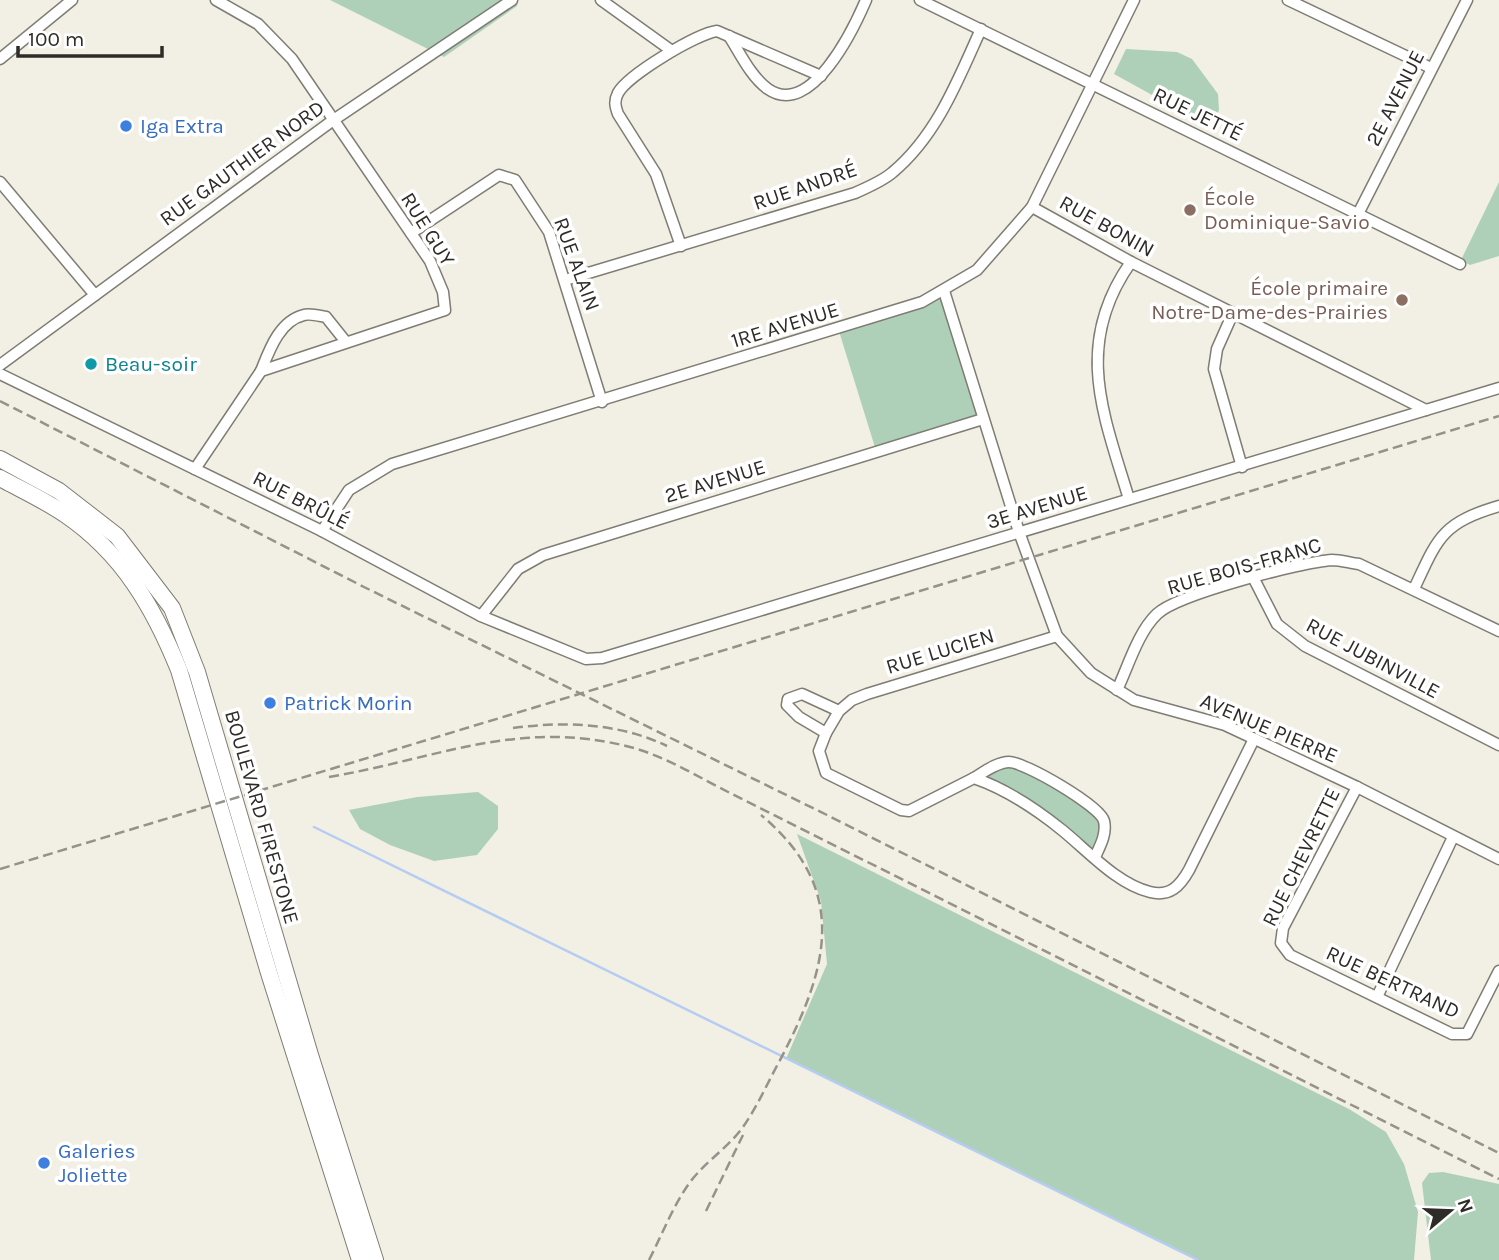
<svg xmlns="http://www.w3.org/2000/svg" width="1499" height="1260" viewBox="0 0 1499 1260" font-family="Karla,sans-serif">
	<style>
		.green { fill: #aed0b9 }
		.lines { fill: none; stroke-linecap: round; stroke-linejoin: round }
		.stream { stroke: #b5cdf2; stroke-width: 2.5 }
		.minor-casing { stroke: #7f7c73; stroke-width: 13 }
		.secondary-casing { stroke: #7f7c73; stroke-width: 18 }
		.minor { stroke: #fff; stroke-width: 10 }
		.secondary { stroke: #fff; stroke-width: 16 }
		.rail { stroke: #94928b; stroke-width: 2.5; stroke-dasharray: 10 5; stroke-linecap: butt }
		.shop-dot { fill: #3f7fe0; stroke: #fff; stroke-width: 2.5 }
		.education-dot { fill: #8d6e63; stroke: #fff; stroke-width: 2.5 }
		.culture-dot { fill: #0f9aa8; stroke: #fff; stroke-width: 2.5 }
		.labels { text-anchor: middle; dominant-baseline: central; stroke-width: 7; stroke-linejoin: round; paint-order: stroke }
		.street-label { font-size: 21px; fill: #2d2c28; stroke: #fff }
		.shop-label { font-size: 21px; fill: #366cbe; stroke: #fff; text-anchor: start }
		.education-label { font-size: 21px; fill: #785e54; stroke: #fff; text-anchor: start }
		.culture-label { font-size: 21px; fill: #0d838f; stroke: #fff; text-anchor: start }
	</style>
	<rect width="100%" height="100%" fill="#f2efe5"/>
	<g class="green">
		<polygon points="330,0 518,0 517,6 444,57"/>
		<polygon points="1126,49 1177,52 1192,59 1218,94 1219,110 1212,128 1114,74"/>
		<polygon points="1499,182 1499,256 1470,265 1461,260"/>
		<polygon points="944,291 983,419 878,457 838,328"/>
		<polygon points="1007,762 1093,806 1105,823 1095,857 974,778"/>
		<polygon points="478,792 498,806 498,829 477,855 434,861 390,845 360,829 349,810 417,797"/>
		<polygon points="797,834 1349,1109 1386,1132 1404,1164 1418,1212 1414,1260 1199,1260 786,1059 827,964 821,901"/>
		<polygon points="1443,1172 1499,1184 1499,1260 1431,1260 1422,1183 1429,1173"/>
	</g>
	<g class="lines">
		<polyline class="stream" points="314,827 1198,1260"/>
		<g class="minor-casing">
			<g id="minor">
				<polyline points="601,0 672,51"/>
				<polyline points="920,0 1460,264"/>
				<polyline points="1288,0 1431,68"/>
				<path d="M729 36C740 53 751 77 768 89 811 119 854 28 866 0"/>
				<polyline points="0,59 72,0"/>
				<polyline points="0,182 95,295"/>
				<polyline points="1032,207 1131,262 1426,410"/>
				<polyline points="1358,214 1467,0"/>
				<polyline points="411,233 499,175 515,180 549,232 602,402"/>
				<path d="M681 246 656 174 618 114C615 106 614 101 618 93 628 75 696 34 717 31L821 76"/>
				<path d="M565 280 855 193C868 187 883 181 893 172 937 135 958 80 981 29"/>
				<polyline points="944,291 1019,532 1057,636 1091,673 1134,700 1225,725 1357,787 1499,859"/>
				<polyline points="1233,313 1217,349 1214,369 1242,467"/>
				<polyline points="0,365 332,121 512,0"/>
				<path d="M261 371C269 351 279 321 304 315 310 313 320 316 326 317L346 342"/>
				<polyline points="0,374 322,531 481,616 586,659 602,658 1499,388"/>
				<polyline points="195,469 261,371 445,310 443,292 430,261 292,59 258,24 216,0"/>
				<path d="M1129 499C1103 413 1073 344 1131 262"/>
				<polyline points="322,531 349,490 392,464 922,302 977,270 1032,207 1134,0"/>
				<polyline points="1254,579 1277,624 1305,646 1499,745"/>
				<path d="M1414 589C1438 537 1442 523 1499 506"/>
				<polyline points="481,616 518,569 543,555 983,419"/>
				<path d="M1117 690C1128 667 1138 632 1157 614 1178 594 1302 562 1332 560 1341 560 1350 563 1359 564L1499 631"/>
				<polyline points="839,711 826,733 799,717 787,705 788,699 802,694 839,711 852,700 867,694 1057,636"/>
				<path d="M826 733 819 751 826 773 901 810 909 811 974 778C1006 789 1036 809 1062 830 1088 851 1117 884 1150 892 1170 897 1180 886 1189 870L1254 739"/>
				<path d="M974 778C984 772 997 762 1009 762 1025 762 1100 806 1104 821 1107 834 1100 846 1095 857"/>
				<polyline points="1357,787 1283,928 1281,943 1290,955 1452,1034 1467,1034 1499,971"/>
				<polyline points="1377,997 1453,837"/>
			</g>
		</g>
		<g class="secondary-casing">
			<g id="secondary">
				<polyline points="0,459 59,491 117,536 172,608 197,672 310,1055 375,1260"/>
				<path d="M0 478C22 490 46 501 66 515 123 554 154 608 179 670L269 973 360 1260"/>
			</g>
		</g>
		<use href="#minor" class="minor"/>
		<use href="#secondary" class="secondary"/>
		<g class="rail">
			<polyline points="0,401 364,587 827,815 1499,1153"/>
			<path d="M513 728C565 721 619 723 667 746"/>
			<path d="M329 777C436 759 519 718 630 747 665 756 700 778 732 794L1499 1179"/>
			<polyline points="0,869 1499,416"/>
			<polyline points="706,1211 743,1135"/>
			<path d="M649 1260C662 1235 672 1208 688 1185 703 1163 727 1149 743 1127 757 1107 767 1084 779 1062 827 971 852 891 761 815"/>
		</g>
	</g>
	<g class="shop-dot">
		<circle cx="126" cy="126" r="7"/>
		<circle cx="270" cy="703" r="7"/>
		<circle cx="44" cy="1163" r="7"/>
	</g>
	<g class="education-dot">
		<circle cx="1190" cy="210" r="7"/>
		<circle cx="1402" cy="300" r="7"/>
	</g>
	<circle class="culture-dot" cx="91" cy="364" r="7"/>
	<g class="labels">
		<g class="street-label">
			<text transform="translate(1395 98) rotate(-63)">2E AVENUE</text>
			<text transform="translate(1198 114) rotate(26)">RUE JETTÉ</text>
			<text transform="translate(242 163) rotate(-36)">RUE GAUTHIER NORD</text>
			<text transform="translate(805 186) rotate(-19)">RUE ANDRÉ</text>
			<text transform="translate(1107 226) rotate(29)">RUE BONIN</text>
			<text transform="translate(428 229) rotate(58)">RUE GUY</text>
			<text transform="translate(577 264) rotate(70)">RUE ALAIN</text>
			<text transform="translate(785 325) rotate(-17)">1RE AVENUE</text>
			<text transform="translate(715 481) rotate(-17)">2E AVENUE</text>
			<text transform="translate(301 500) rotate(27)">RUE BRÛLÉ</text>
			<text transform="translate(1037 507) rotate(-17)">3E AVENUE</text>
			<text transform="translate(1244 566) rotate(-16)">RUE BOIS-FRANC</text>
			<text transform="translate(940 651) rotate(-17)">RUE LUCIEN</text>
			<text transform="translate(1373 658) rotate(28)">RUE JUBINVILLE</text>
			<text transform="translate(1269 728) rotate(23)">AVENUE PIERRE</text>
			<text transform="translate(262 817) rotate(74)">BOULEVARD FIRESTONE</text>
			<text transform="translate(1301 857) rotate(-64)">RUE CHEVRETTE</text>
			<text transform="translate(1393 982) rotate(25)">RUE BERTRAND</text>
		</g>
		<g class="shop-label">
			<text x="140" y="126">Iga Extra</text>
			<text x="284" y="703">Patrick Morin</text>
			<text x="58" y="1151">Galeries<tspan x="58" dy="24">Joliette</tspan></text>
		</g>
		<g class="education-label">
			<text x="1204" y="198">École<tspan x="1204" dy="24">Dominique-Savio</tspan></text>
			<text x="1388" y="288" text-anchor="end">École primaire<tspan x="1388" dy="24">Notre-Dame-des-Prairies</tspan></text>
		</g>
		<g class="culture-label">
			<text x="105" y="364">Beau-soir</text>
		</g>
	</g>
	<g transform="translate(1450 1211) rotate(71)" stroke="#ffffff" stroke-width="5" paint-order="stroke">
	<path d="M0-5L12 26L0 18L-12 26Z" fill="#2d2c28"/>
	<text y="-10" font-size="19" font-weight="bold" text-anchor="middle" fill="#2d2c28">N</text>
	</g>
	<path d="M18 46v10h144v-10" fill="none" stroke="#2d2c28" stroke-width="3.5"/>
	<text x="28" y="46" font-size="21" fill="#2d2c28" stroke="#ffffff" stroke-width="5" paint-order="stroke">100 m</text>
</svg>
